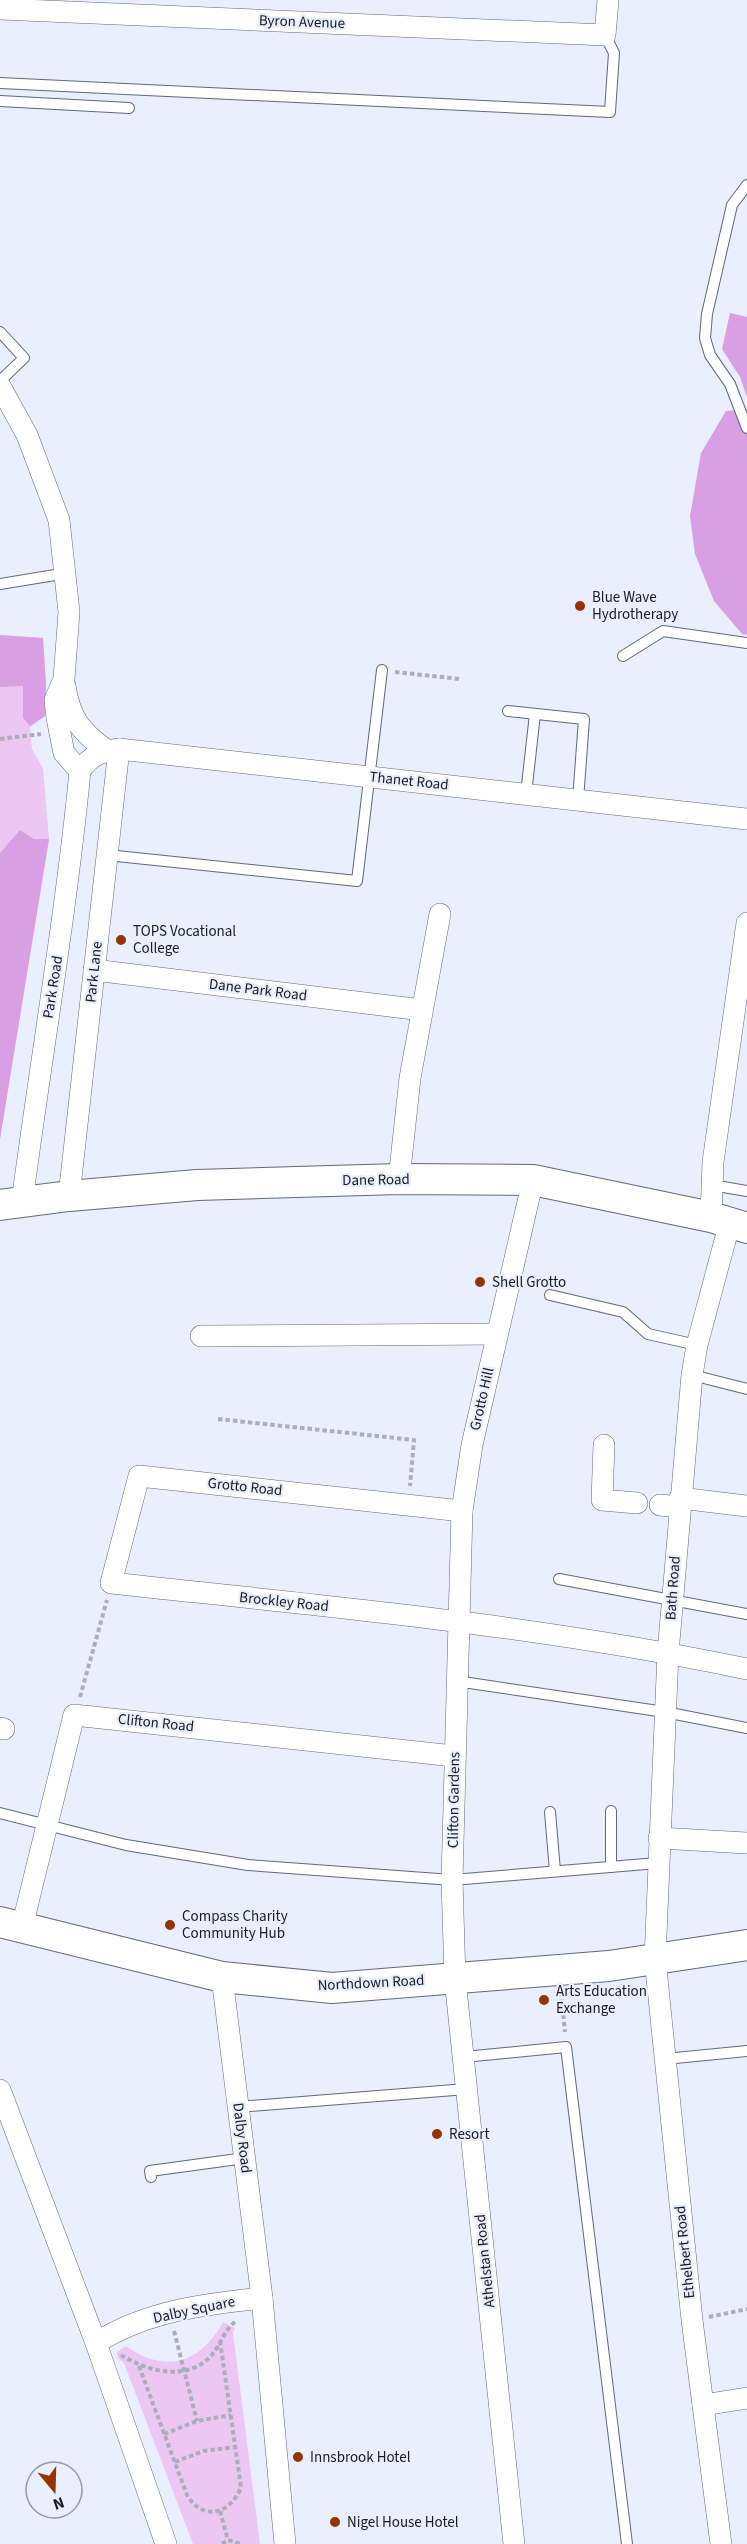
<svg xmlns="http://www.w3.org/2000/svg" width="747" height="2544" viewBox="0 0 747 2544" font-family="'Source Sans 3',sans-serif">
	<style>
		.green { fill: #ecc7f4 }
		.forest { fill: #d99fe5 }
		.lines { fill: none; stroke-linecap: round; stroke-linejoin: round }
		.lane-casing { stroke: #626877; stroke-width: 12 }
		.street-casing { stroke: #626877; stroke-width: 22 }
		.secondary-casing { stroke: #626877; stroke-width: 32 }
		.path { stroke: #a9aeba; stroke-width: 4; stroke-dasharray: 4.5 3; stroke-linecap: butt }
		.lane { stroke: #fff; stroke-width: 10 }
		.street { stroke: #fff; stroke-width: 21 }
		.secondary { stroke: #fff; stroke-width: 30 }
		.poi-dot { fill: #973202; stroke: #e9effd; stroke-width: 2 }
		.labels { text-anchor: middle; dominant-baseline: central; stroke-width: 4.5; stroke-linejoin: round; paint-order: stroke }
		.street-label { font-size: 15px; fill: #191b21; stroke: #e9effd }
		.poi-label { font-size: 15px; fill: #191b21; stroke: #e9effd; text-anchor: start }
	</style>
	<rect width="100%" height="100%" fill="#e9effd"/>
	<g class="green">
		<polygon points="0,635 43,638 46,685 45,716 30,727 32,749 43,768 49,839 0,1139"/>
		<path d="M223 2322 235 2328 233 2333 260 2544H193L124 2363 118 2358 117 2352 126 2346C165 2374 200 2364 223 2322Z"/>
	</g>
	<g class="forest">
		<polygon points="730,313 747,317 747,397 740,377 722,349"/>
		<polygon points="747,409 747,635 742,634 714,601 695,554 690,516 701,453 726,411"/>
		<polygon points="0,635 43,638 46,685 45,716 30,726 23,718 23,686 0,687"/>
		<polygon points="20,830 34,839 49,839 0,1139 0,853"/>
	</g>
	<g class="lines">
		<g class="lane-casing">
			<g id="lane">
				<polyline points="0,83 610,112 614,53 605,35"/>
				<polyline points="0,101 129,108"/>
				<polyline points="747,185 732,205 707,314 705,338 710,355 730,384 747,428"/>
				<polyline points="0,332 24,358 0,381"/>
				<polyline points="0,584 67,573"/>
				<polyline points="623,656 663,631 747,643"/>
				<polyline points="508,711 584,719 578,800"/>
				<polyline points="526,794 535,714"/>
				<polyline points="107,855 357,881 382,670"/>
				<polyline points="712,1185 747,1191"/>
				<polyline points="550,1295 623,1312 648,1334 697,1345"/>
				<polyline points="692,1375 747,1389"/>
				<polyline points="559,1579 747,1614"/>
				<polyline points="456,1681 665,1712 747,1728"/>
				<polyline points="550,1812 555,1871"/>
				<polyline points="0,1813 126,1845 248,1865 452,1880 658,1863"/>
				<polyline points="611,1867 611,1811"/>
				<polyline points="464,2057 566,2047 627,2544"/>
				<polyline points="665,2059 747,2051"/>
				<polyline points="238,2107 467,2089"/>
				<polyline points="151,2177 150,2171 245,2158"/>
			</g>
		</g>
		<g class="street-casing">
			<g id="street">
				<polyline points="0,9 605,35 608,0"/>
				<polyline points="0,386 27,435 59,520 69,612 64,679 55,700 57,718 64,753 80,771"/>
				<path d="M65 686C70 718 80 731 106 750"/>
				<polyline points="94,970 422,1010"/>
				<polyline points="399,1179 410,1078 440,914"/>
				<polyline points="69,1196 119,749"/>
				<path d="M22 1202C41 1058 66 915 80 771 90 756 101 751 119 749L747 819"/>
				<polyline points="711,1217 713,1162 747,923"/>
				<polyline points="201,1336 497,1334"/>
				<polyline points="604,1445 602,1500 637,1503"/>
				<polyline points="680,1498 747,1506"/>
				<polyline points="660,1505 679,1507"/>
				<path d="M462 1511 139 1476 111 1583C324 1606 538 1625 747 1669"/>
				<polyline points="0,1728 4,1729"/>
				<polyline points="659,1838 747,1843"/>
				<polyline points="22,1927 74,1715 454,1756"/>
				<polyline points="222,1977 262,2298 285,2544"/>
				<polyline points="0,2090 96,2343 166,2544"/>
				<path d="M96 2343C146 2311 205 2304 262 2298"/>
				<polyline points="703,2405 747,2398"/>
				<polyline points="514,2544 455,1979 452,1880 462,1511 472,1445 533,1180"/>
				<polyline points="721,2544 692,2320 655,1959 668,1653 692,1375 697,1345 730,1222"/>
			</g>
		</g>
		<g class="secondary-casing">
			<g id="secondary">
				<polyline points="0,1205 69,1196 197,1185 399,1179 533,1180 711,1217 747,1228"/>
				<polyline points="0,1922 222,1977 332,1988 609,1966 747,1945"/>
			</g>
		</g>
		<g class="path">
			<polyline points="395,672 460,679"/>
			<polyline points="0,739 41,734"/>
			<polyline points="218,1419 414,1440 410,1486"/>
			<polyline points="80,1697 107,1600"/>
			<polyline points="561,1992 565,2032"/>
			<polyline points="709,2317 747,2309"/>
			<polyline points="174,2331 197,2421"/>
			<path d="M121 2355C147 2371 185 2382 210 2357 220 2347 223 2331 235 2322"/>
			<path d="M139 2366 187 2495C203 2522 231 2514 241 2487L220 2341"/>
			<polyline points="164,2434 197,2421 231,2415"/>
			<polyline points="175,2462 203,2451 236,2447"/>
			<polyline points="220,2511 228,2540"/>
			<polyline points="222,2544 228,2540 241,2544"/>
		</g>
		<use href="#lane" class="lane"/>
		<use href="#street" class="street"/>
		<use href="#secondary" class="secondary"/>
	</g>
	<g class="poi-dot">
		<circle cx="580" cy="606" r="6"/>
		<circle cx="121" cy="940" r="6"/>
		<circle cx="480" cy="1282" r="6"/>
		<circle cx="170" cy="1925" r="6"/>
		<circle cx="544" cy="2000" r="6"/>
		<circle cx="437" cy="2134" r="6"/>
		<circle cx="298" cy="2457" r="6"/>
		<circle cx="335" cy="2522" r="6"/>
	</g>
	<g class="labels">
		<g class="street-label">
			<text transform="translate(302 22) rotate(2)">Byron Avenue</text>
			<text transform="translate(409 781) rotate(6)">Thanet Road</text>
			<text transform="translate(94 972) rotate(-84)">Park Lane</text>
			<text transform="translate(53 987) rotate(-81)">Park Road</text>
			<text transform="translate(258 990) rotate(7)">Dane Park Road</text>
			<text transform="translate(376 1180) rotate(-1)">Dane Road</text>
			<text transform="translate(482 1399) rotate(-77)">Grotto Hill</text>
			<text transform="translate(245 1487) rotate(6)">Grotto Road</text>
			<text transform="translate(673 1588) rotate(-86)">Bath Road</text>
			<text transform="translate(284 1602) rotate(6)">Brockley Road</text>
			<text transform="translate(156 1723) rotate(6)">Clifton Road</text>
			<text transform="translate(454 1800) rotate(-89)">Clifton Gardens</text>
			<text transform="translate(371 1983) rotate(-3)">Northdown Road</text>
			<text transform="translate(242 2138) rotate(83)">Dalby Road</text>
			<text transform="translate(685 2252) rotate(-96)">Ethelbert Road</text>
			<text transform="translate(485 2261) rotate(-96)">Athelstan Road</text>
			<text transform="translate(194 2310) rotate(-12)">Dalby Square</text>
		</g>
		<g class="poi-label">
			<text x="592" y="597">Blue Wave<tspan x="592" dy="17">Hydrotherapy</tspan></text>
			<text x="133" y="931">TOPS Vocational<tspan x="133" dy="17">College</tspan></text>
			<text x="492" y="1282">Shell Grotto</text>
			<text x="182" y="1916">Compass Charity<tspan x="182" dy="17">Community Hub</tspan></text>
			<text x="556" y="1991">Arts Education<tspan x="556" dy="17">Exchange</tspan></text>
			<text x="449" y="2134">Resort</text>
			<text x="310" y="2457">Innsbrook Hotel</text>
			<text x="347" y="2522">Nigel House Hotel</text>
		</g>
	</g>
	<g transform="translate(54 2490) rotate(161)"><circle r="28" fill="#e9effd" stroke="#969aa5" stroke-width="1.5"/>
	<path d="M0-4.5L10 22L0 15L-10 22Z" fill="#973202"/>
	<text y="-9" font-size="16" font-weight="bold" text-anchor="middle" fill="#191b21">N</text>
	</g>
</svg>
